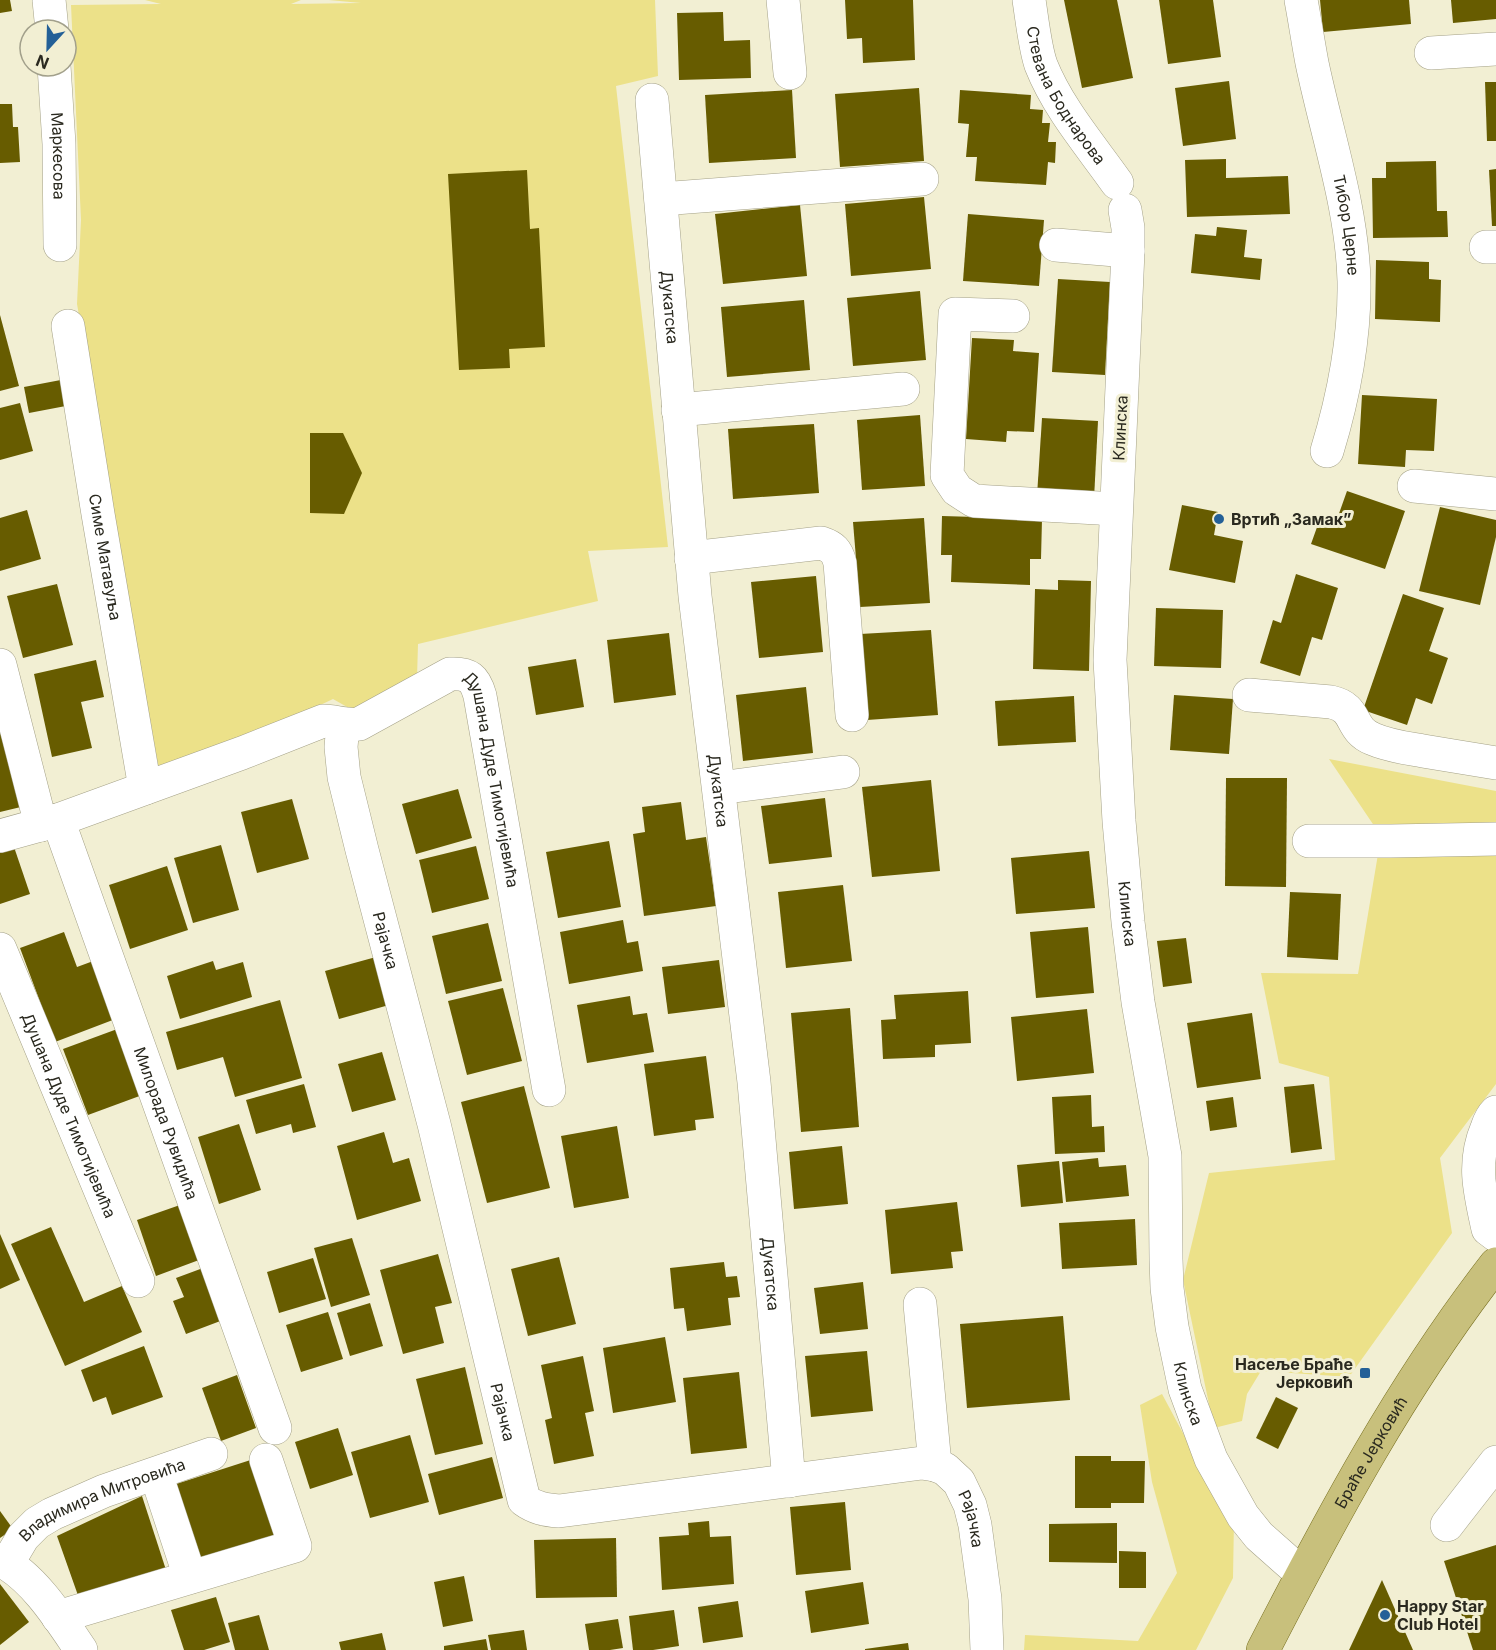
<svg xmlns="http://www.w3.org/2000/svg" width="1496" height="1650" viewBox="0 0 1496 1650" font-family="Inter,sans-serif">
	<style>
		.green { fill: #ece189 }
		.building { fill: #675c00 }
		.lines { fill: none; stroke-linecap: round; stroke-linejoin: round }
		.minor-casing { stroke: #a4a187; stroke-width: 34 }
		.major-casing { stroke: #797022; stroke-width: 34 }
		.minor { stroke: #fff; stroke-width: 33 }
		.major { stroke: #c8c07c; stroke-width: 33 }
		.poi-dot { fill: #246097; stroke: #f2efd3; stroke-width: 2 }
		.labels { text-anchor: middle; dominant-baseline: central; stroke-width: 6; stroke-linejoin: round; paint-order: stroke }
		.street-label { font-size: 16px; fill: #2a291f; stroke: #f2efd3 }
		.poi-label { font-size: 16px; font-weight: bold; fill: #2a291f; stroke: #f2efd3; text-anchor: start }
	</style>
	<rect width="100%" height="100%" fill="#f2efd3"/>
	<g class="green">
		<polygon points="145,0 301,0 291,4 361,3 329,0 655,0 658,76 616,86 668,547 588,551 598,601 418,644 417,678 356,712 333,699 240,743 160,776 77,304 81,220 71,5 161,4"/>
		<polygon points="1329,759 1496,791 1496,1084 1440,1158 1452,1233 1349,1377 1261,1371 1247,1394 1242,1421 1214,1428 1183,1280 1209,1173 1335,1160 1329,1077 1279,1063 1261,973 1358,974 1381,836"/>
		<polygon points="1162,1394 1199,1463 1234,1520 1233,1578 1196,1650 1024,1650 1025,1635 1138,1641 1177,1573 1152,1482 1140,1405"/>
	</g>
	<g class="building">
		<polygon points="0,0 10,0 12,11 0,13"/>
		<polygon points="845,0 913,0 915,60 863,63 862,38 847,39"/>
		<polygon points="1064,0 1117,0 1133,78 1082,88"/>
		<polygon points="1159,0 1213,0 1221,57 1168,64"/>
		<polygon points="1320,0 1409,0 1411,24 1323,32"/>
		<polygon points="1451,0 1496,0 1496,19 1453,23"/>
		<polygon points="723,12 724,41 750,40 751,78 679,80 677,13"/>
		<polygon points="1229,81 1236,139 1183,146 1175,88"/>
		<polygon points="1485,82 1496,82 1496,141 1487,141"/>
		<polygon points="919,88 924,161 840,167 835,94"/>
		<polygon points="792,90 796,158 709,163 705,95"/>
		<polygon points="960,90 1031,95 1030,109 1043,110 1042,123 1050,123 1048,142 1056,142 1055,163 1048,162 1046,185 975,181 977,157 966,157 969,124 958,123"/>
		<polygon points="0,104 12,104 13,127 18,127 20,162 0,163"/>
		<polygon points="1226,159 1226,178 1288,176 1290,214 1187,217 1185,160"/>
		<polygon points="1436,161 1437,211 1447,211 1448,237 1373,238 1372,178 1386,178 1386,162"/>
		<polygon points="1496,169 1496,226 1492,226 1489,170"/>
		<polygon points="527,170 530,229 539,228 545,347 509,349 510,368 459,370 448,174"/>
		<polygon points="924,197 931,269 851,276 845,204"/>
		<polygon points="800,205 807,276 723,284 715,214"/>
		<polygon points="968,214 1044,220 1039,286 963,281"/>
		<polygon points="1217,227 1247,230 1244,257 1262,259 1260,280 1191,273 1195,234 1216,236"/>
		<polygon points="1376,260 1429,262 1429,279 1441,280 1440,322 1375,319"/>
		<polygon points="1058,279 1110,282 1105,375 1052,372"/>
		<polygon points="920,291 926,360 853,366 847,298"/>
		<polygon points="804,300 810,370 727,377 721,307"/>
		<polygon points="0,315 19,386 0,391"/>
		<polygon points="972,338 1014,340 1013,351 1039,353 1034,432 1007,431 1006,442 966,439"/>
		<polygon points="66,379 71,405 29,413 24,387"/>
		<polygon points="1362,395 1437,399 1434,451 1406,450 1405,467 1358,464"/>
		<polygon points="20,403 33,451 0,460 0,408"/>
		<polygon points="920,415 925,486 862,490 857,420"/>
		<polygon points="1042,418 1098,421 1094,499 1037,496"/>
		<polygon points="814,424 819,493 733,499 728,429"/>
		<polygon points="310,433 343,433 362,473 344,514 310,513"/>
		<polygon points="1347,491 1405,511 1385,569 1311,544 1321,516 1336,522"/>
		<polygon points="1182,505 1218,512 1214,535 1243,541 1235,583 1169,570"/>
		<polygon points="1440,507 1496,520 1496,537 1480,605 1419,591"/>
		<polygon points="27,510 41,559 0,571 0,518"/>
		<polygon points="942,516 1042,519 1041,559 1030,559 1030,585 951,582 952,555 941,555"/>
		<polygon points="924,518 930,603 860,607 853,522"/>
		<polygon points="1296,574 1338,588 1322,640 1312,637 1300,676 1260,663 1273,620 1281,623"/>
		<polygon points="816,576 823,652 759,658 751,582"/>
		<polygon points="1058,580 1091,581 1089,671 1033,669 1035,589 1058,590"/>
		<polygon points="57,584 73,645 23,658 7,596"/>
		<polygon points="1403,594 1444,608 1429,651 1448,658 1432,704 1416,698 1407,725 1363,710"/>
		<polygon points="1156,608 1223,610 1221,668 1154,666"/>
		<polygon points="931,630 938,715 867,720 860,634"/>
		<polygon points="669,633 676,695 614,703 607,640"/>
		<polygon points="576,659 584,707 536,715 528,667"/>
		<polygon points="96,660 104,697 81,702 92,748 52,757 34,674"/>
		<polygon points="806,687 813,753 743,761 736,695"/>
		<polygon points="1174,695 1233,699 1229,754 1170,750"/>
		<polygon points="1074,696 1076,742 998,746 995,701"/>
		<polygon points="0,705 25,806 0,812"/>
		<polygon points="1226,778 1287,778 1286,887 1225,886"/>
		<polygon points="931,780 940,871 872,877 862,787"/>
		<polygon points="458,789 472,838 416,854 402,804"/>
		<polygon points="825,798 832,857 769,864 761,806"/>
		<polygon points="292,799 309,859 257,873 241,812"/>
		<polygon points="681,802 686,840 706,837 716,906 644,916 633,834 645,832 642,807"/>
		<polygon points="609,841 621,907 558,918 546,852"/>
		<polygon points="221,845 239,910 193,923 174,858"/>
		<polygon points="476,846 489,899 432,913 419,860"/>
		<polygon points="14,847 30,894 0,904 0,851"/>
		<polygon points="1089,851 1095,908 1016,914 1011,858"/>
		<polygon points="167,866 188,930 130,949 109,885"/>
		<polygon points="843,885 852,961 786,968 778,892"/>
		<polygon points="1290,892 1341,894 1338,960 1287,957"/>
		<polygon points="623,920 627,943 638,941 643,971 569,984 560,932"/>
		<polygon points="488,923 502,981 446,994 432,936"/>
		<polygon points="1088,927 1094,993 1036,998 1030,932"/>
		<polygon points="64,932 77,967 96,960 118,1018 55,1042 20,948"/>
		<polygon points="1186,938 1192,983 1163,987 1157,941"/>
		<polygon points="376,957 389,1005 339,1019 325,971"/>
		<polygon points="719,960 725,1007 668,1014 662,967"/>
		<polygon points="213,961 216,970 243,962 252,997 180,1019 167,976"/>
		<polygon points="503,988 522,1061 467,1075 448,1001"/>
		<polygon points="968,991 971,1043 935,1045 935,1057 883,1059 881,1020 896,1019 894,995"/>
		<polygon points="630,996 633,1015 647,1013 654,1052 587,1063 577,1005"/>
		<polygon points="280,1000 302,1078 235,1097 223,1057 177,1070 166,1032"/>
		<polygon points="850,1008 859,1127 801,1132 791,1013"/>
		<polygon points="1087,1009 1094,1073 1017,1081 1011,1017"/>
		<polygon points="1252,1013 1261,1079 1197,1088 1187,1023"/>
		<polygon points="120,1028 145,1094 88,1115 63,1049"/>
		<polygon points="382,1052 396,1100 352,1112 338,1064"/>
		<polygon points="706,1056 714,1118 695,1120 696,1130 654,1136 644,1064"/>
		<polygon points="304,1084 316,1127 293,1133 291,1124 256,1134 246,1100"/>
		<polygon points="1314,1084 1322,1149 1291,1153 1284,1087"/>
		<polygon points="524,1086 550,1188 487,1203 461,1102"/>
		<polygon points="1091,1095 1092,1127 1104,1126 1105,1152 1055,1154 1052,1097"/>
		<polygon points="1233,1097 1237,1127 1210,1131 1206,1101"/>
		<polygon points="239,1124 261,1190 219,1204 198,1137"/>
		<polygon points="617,1126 629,1198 574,1208 561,1136"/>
		<polygon points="384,1132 393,1163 409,1158 421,1201 357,1220 337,1146"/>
		<polygon points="842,1146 848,1204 794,1209 789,1152"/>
		<polygon points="1098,1158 1099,1167 1126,1165 1129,1196 1066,1202 1062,1162"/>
		<polygon points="1059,1161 1063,1203 1021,1207 1017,1165"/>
		<polygon points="957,1202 963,1251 951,1252 953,1268 891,1274 885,1210"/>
		<polygon points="180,1205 199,1260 156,1276 137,1220"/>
		<polygon points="1135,1219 1137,1265 1062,1269 1059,1223"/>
		<polygon points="51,1227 84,1302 122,1286 142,1332 65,1366 11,1244"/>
		<polygon points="0,1234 20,1280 0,1289"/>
		<polygon points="352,1238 370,1295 331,1307 314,1248"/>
		<polygon points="438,1254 452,1303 435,1307 444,1343 403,1354 380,1270"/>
		<polygon points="559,1257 576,1324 528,1336 511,1269"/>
		<polygon points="313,1258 326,1299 279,1313 267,1272"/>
		<polygon points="724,1262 726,1277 737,1276 740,1297 728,1298 731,1325 687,1331 684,1308 674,1309 670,1268"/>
		<polygon points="203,1268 223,1320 186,1334 173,1301 184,1297 176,1278"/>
		<polygon points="863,1282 868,1329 820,1334 814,1288"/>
		<polygon points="370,1303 383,1346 350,1356 337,1313"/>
		<polygon points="328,1312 343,1359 301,1372 286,1325"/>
		<polygon points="1063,1316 1070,1400 967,1408 960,1324"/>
		<polygon points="665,1337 676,1402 613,1413 603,1348"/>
		<polygon points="144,1346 163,1397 112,1415 106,1397 93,1402 81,1370"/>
		<polygon points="867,1351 873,1411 811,1417 805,1356"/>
		<polygon points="583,1356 594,1411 585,1413 594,1456 554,1464 545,1420 552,1418 541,1365"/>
		<polygon points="465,1367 483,1444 435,1455 416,1379"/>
		<polygon points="739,1372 747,1448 691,1454 683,1378"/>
		<polygon points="237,1375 256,1428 221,1441 202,1388"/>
		<polygon points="1276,1397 1298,1408 1278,1449 1256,1438"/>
		<polygon points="338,1428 353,1475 310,1489 295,1442"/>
		<polygon points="410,1435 429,1502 370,1518 351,1452"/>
		<polygon points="1075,1456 1111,1456 1111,1461 1145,1461 1144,1503 1111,1503 1111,1508 1075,1508"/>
		<polygon points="492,1457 503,1498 439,1515 428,1474"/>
		<polygon points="257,1458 283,1535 196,1563 170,1486"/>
		<polygon points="142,1496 167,1573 80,1601 57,1536"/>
		<polygon points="845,1502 851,1570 796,1575 790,1507"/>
		<polygon points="0,1511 13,1529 0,1538"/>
		<polygon points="709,1521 710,1537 731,1536 734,1584 662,1590 659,1537 689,1535 688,1523"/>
		<polygon points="1117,1523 1117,1563 1049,1562 1049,1524"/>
		<polygon points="616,1538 617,1597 536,1598 534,1540"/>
		<polygon points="1496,1545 1496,1650 1473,1650 1444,1561"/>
		<polygon points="1119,1551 1146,1552 1146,1588 1119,1588"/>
		<polygon points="464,1576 473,1621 443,1627 434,1582"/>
		<polygon points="1382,1580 1413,1650 1349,1650"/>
		<polygon points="863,1582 869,1624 811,1633 805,1591"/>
		<polygon points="0,1584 29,1622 0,1645"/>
		<polygon points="216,1597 230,1642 204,1650 184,1650 171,1610"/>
		<polygon points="738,1601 743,1637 703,1643 698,1607"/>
		<polygon points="674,1610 679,1646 653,1650 633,1650 629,1616"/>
		<polygon points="259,1615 269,1650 235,1650 228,1623"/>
		<polygon points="618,1619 623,1648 610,1650 589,1650 585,1624"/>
		<polygon points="524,1630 527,1650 491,1650 488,1635"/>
		<polygon points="382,1633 386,1650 341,1650 339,1642"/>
		<polygon points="486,1639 488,1650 444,1650 444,1646"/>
		<polygon points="908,1643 909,1650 865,1650 865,1649"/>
	</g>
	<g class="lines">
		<g class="minor-casing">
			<g id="minor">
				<polyline points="49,0 52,30"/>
				<polyline points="783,0 790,73"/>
				<path id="s1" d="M1029 0C1032 19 1035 48 1041 65 1058 108 1091 146 1117 183"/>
				<path id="s2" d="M1301 0C1305 21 1308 42 1312 63 1327 135 1352 207 1354 281 1355 340 1344 395 1327 451"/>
				<polyline points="1431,53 1496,49"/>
				<path id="s3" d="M54 66 59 144 60 245"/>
				<path id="s4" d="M652 100 695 596 754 1082 789 1481"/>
				<polyline points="661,199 922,179"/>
				<path id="s5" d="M1125 210 1128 228V251L1110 660 1119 821 1128 922 1138 1002 1165 1156 1166 1259 1167 1288 1172 1327 1185 1389 1211 1459 1243 1516 1259 1536 1302 1574"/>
				<polyline points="1056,245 1128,251"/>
				<polyline points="1486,247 1496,247"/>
				<polyline points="1013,316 955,314 947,475 957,490 974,501 1116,509"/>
				<path id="s6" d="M68 326 98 514 145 788"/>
				<polyline points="678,410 903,389"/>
				<polyline points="1414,486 1496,494"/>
				<path d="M691 558 821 543C833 547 837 551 840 563L852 715"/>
				<polyline points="0,665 41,825"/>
				<path d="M1249 695 1331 702C1359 708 1348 729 1373 739 1389 746 1406 748 1423 751 1447 755 1472 759 1496 763"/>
				<path id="s7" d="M343 724 341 747 344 777 362 850 434 1124 524 1500C535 1508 545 1510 559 1511L922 1463 935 1465 945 1469 959 1482 970 1505 975 1525 985 1599 987 1650"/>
				<polyline points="719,788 843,772"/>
				<path id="s8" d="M58 820 275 1428"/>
				<path id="s9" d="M0 836 58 820 242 753 323 721C335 721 347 726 359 724L450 674C469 673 475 678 480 696L549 1090"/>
				<polyline points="1309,841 1391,841 1496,839"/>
				<path id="s10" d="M0 949 138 1281"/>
				<path d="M1496 1112C1491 1117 1489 1122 1487 1128 1472 1163 1480 1193 1488 1229L1496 1235"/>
				<polyline points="920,1304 935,1465"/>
				<polyline points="160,1486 190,1577"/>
				<polyline points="1447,1525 1496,1462"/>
				<path d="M0 1560C34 1577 60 1619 81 1650"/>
				<path id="s11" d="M7 1564 23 1537 37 1523 52 1514 104 1491 211 1454"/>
				<polyline points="58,1617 295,1546 266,1460"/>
			</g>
		</g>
		<g class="major-casing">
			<g id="major">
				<path id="s12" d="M1263 1650C1332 1516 1403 1383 1496 1264"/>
			</g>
		</g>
		<use href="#minor" class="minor"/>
		<use href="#major" class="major"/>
	</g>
	<g class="poi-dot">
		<circle cx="1219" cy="519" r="6"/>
		<rect x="1359" y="1367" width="12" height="12" rx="3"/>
		<circle cx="1385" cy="1615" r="6"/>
	</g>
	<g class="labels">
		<g class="street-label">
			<text stroke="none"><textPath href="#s1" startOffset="104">Стевана Боднарова</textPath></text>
			<text stroke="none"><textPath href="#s3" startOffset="90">Маркесова</textPath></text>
			<text stroke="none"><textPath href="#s2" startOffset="230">Тибор Церне</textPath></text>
			<text stroke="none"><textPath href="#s4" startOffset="208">Дукатска</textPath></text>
			<text transform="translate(1120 428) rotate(-87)">Клинска</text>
			<text stroke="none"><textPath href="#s6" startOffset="234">Симе Матавуља</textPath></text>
			<text stroke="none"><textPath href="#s9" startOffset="609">Душана Дуде Тимотијевића</textPath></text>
			<text stroke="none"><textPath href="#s4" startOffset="694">Дукатска</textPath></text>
			<text stroke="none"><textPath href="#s5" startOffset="705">Клинска</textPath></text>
			<text stroke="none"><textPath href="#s7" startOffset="222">Рајачка</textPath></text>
			<text stroke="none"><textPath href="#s10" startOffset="180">Душана Дуде Тимотијевића</textPath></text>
			<text stroke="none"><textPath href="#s8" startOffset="322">Милорада Рувидића</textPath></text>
			<text stroke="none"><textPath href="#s4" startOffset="1180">Дукатска</textPath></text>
			<text stroke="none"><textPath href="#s5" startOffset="1190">Клинска</textPath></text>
			<text stroke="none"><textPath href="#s7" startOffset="708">Рајачка</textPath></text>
			<text stroke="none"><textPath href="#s12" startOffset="225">Браће Јерковић</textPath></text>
			<text stroke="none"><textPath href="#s11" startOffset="120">Владимира Митровића</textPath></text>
			<text stroke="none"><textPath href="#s7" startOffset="1284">Рајачка</textPath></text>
		</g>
		<g class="poi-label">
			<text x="1231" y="519">Вртић „Замак”</text>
			<text x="1353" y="1364" text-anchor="end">Насеље Браће<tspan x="1353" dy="18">Јерковић</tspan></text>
			<text x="1397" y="1606">Happy Star<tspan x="1397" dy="18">Club Hotel</tspan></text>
		</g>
	</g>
	<g transform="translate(48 48) rotate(202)"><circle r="28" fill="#f2efd3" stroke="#a2a08b" stroke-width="1.5"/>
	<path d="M0-4.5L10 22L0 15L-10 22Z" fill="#246097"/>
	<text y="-9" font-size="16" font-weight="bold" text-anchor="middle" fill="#2a291f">N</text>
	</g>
</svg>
